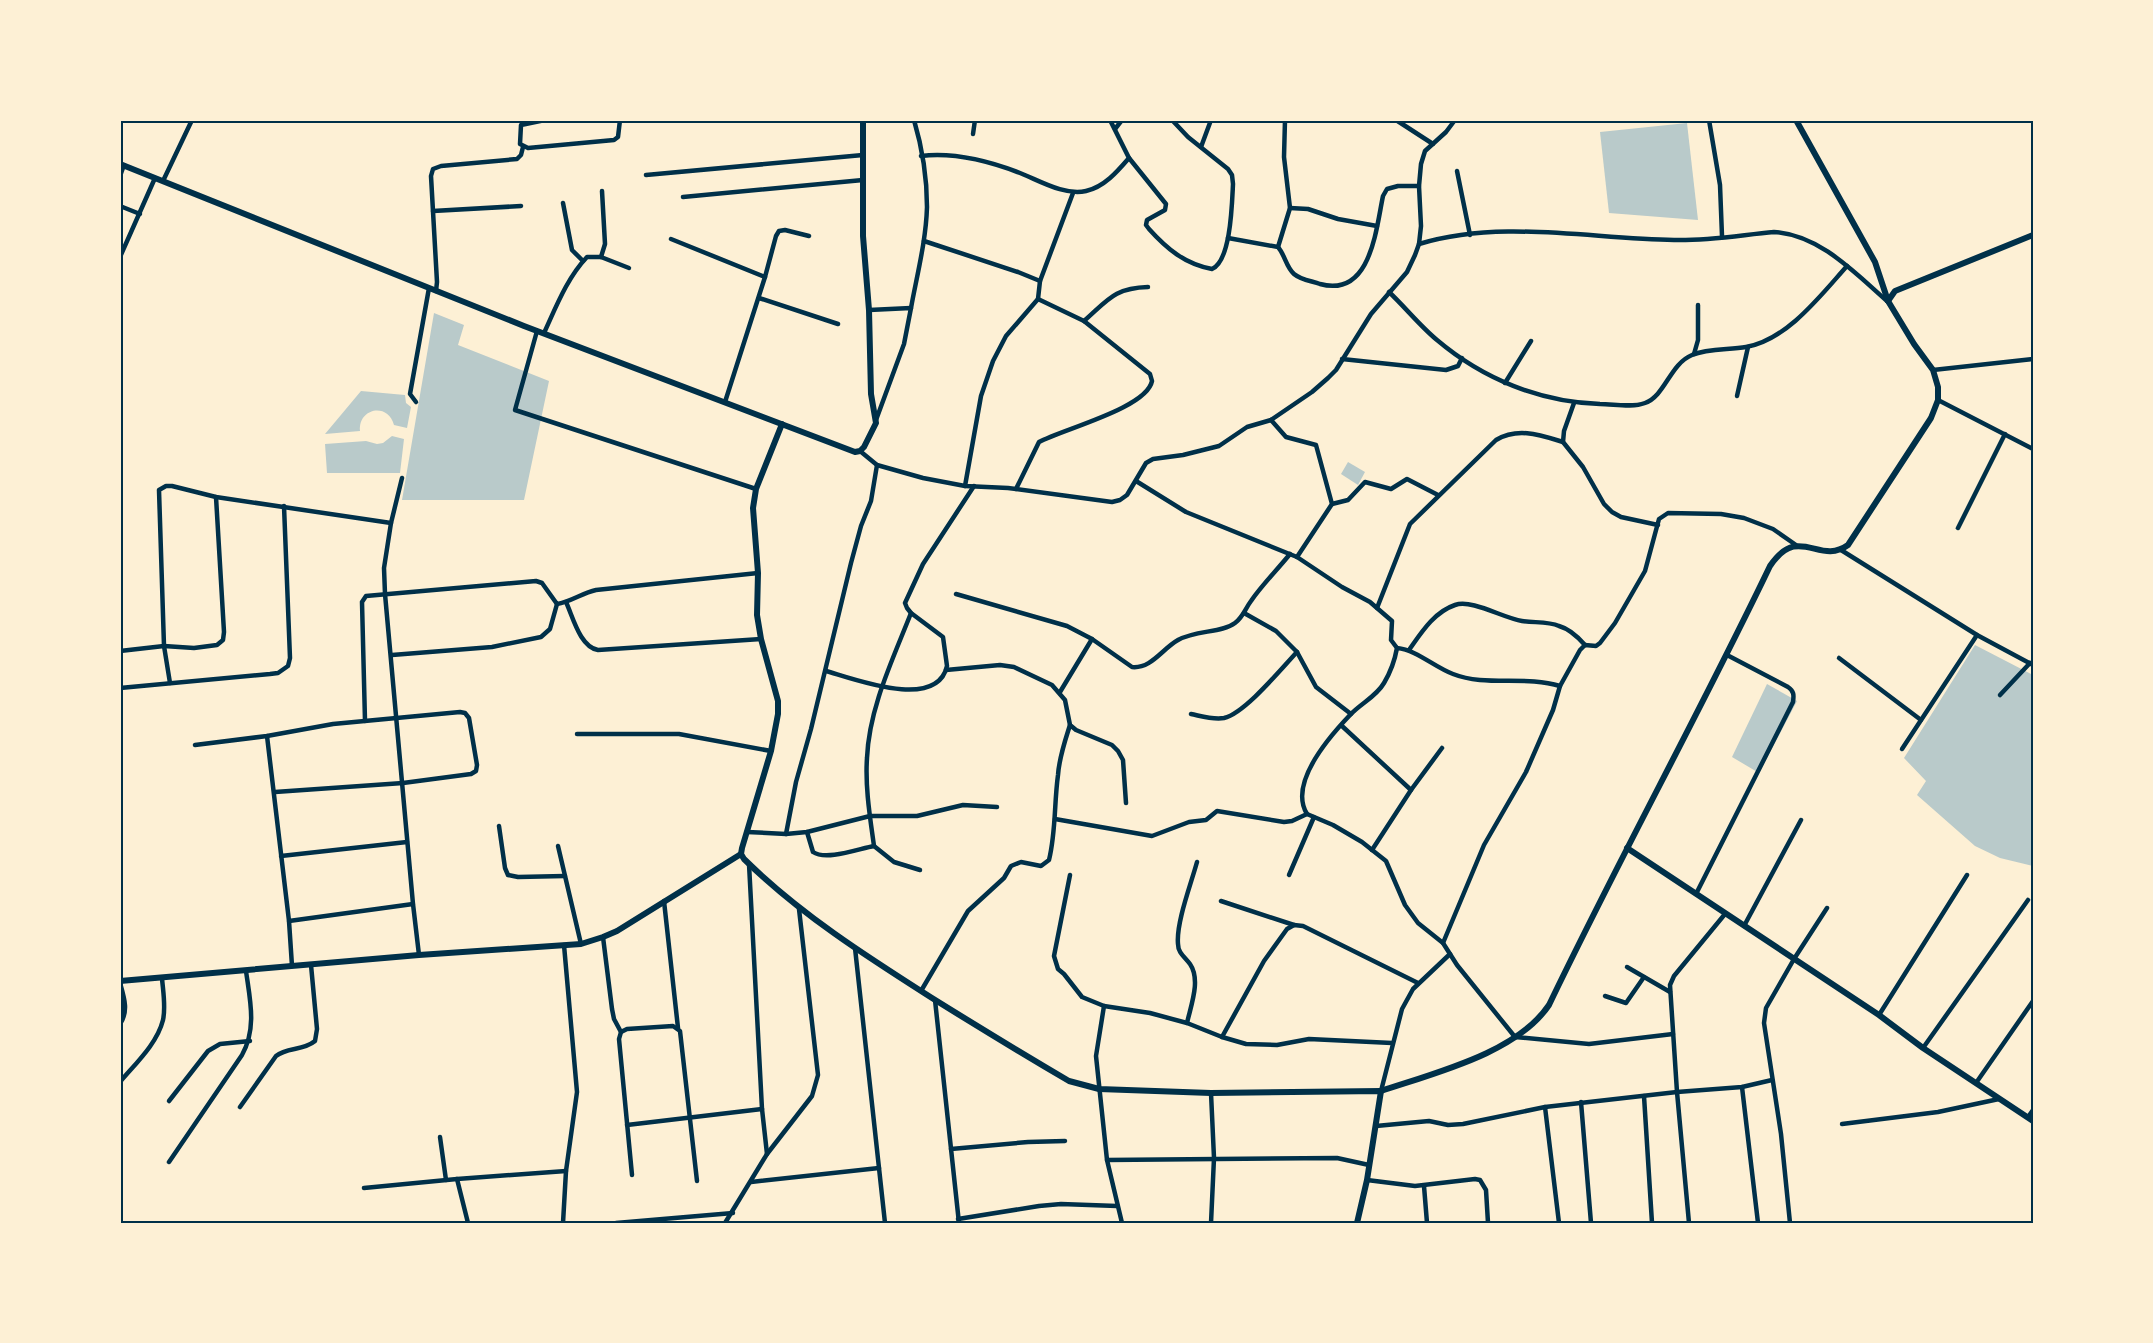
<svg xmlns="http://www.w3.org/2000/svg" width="2153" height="1343" viewBox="0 0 2153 1343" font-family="Manrope,sans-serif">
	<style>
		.green { fill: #b9caca }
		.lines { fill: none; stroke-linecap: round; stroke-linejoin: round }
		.minor { stroke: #003049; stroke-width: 4.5 }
		.tertiary { stroke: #003049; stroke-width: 6 }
		.neatline { fill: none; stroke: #003049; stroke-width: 2 }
	</style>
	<rect width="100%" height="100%" fill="#fdf0d5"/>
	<g class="green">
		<polygon points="1687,123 1698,220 1609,213 1600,132"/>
		<polygon points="434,313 464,325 458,345 549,381 524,500 402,500"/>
		<path d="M361 391 405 395 406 403 411 407 407 428 394 425C388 402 358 408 360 431L325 434Z"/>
		<polygon points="392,436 404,439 400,473 327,473 325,444 366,441 377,444 383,443"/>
		<polygon points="1348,462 1365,472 1358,485 1341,474"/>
		<polygon points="1975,645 2033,675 2033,866 2000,858 1975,846 1917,795 1926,781 1904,758"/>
		<polygon points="1767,684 1797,701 1759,773 1732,757"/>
	</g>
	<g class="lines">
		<g class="minor">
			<polyline points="545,120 521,125 520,144 528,148 614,140 618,137 620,120"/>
			<path d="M1110 120 1129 158 1166 204 1165 210 1147 220 1146 225 1149 229C1167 249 1185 264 1212 269 1231 261 1232 203 1233 184L1232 175 1228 169 1188 137 1172 120"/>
			<polyline points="1396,120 1433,144"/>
			<polyline points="1709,120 1720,185 1722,236"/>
			<polyline points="1115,129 1122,120"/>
			<polyline points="973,134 975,120"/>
			<polyline points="1201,147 1211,120"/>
			<path d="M921 156C954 152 989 161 1020 173 1040 181 1065 196 1086 191 1104 187 1117 172 1129 158"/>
			<polyline points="1457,171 1470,235"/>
			<polyline points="646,175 863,155"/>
			<polyline points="120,176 124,165"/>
			<polyline points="163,181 192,120"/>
			<polyline points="683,197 863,180"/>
			<polyline points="563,203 572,250 583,261"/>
			<polyline points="120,206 140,214"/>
			<polyline points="1290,208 1308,209 1338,219 1377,226"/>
			<polyline points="433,211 521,206"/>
			<path d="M1228 238 1278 247C1285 255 1286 267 1294 274 1301 280 1312 281 1320 284 1371 298 1376 229 1383 196L1387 189 1398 186H1419"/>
			<polyline points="671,239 765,277"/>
			<polyline points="924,241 1018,272 1040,281"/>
			<path d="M1419 244C1502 219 1590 239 1674 240 1707 241 1741 235 1774 232 1820 235 1855 273 1887 301"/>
			<polyline points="1278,247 1290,208 1284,157 1285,120"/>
			<polyline points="120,257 155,178"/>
			<polyline points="601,257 605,244 602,191"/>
			<polyline points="436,291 437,282 431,176 433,169 441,166 517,159 521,155 523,147"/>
			<path d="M1389 292C1405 307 1420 326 1437 340 1483 379 1540 402 1600 404 1614 404 1632 408 1645 403 1665 396 1670 364 1692 355 1708 348 1729 350 1746 347 1787 340 1821 295 1847 266"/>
			<polyline points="759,298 838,324"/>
			<path d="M911 308C917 275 926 241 927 207 927 179 922 147 914 120"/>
			<polyline points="869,310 911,308 904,344 876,420"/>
			<path d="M1084 321C1108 300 1114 288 1148 287"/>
			<polyline points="537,331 515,410 756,489"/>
			<path d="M544 333C556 307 567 278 587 257H601L629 268"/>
			<polyline points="1694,354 1698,340 1698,305"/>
			<polyline points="1342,359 1446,370 1458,366 1462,358"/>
			<polyline points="1933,370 2033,359"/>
			<polyline points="1505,383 1531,341"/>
			<polyline points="1737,396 1748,347"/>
			<polyline points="1938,400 2033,449"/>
			<polyline points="416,402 410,394 429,288"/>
			<polyline points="725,402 765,277 776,236 779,231 785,230 809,236"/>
			<polyline points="1574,403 1564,431 1563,442 1583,467 1604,504 1612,512 1621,517 1658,525"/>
			<polyline points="1271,420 1286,437 1316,445 1332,504 1297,557"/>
			<polyline points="860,451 877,465 923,478 965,486 1008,488 1112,502 1120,500 1127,495 1146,463 1153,459 1183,455 1219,446 1247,427 1271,420 1312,392 1328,378 1336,370 1371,314 1407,272 1415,255 1419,244 1421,226 1419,186 1421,164 1425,151 1446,132 1455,120"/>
			<path d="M1136 481 1186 512 1297 557 1342 587 1370 602 1392 621 1391 640 1397 648C1395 659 1390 673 1384 683 1376 697 1361 703 1350 715 1330 736 1288 783 1307 814"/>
			<polyline points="965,486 981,396 993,361 1006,336 1038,299 1040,281 1073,193"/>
			<path d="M1016 489 1039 442C1063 429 1147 408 1152 381L1150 374 1084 321 1038 299"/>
			<polyline points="1332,504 1348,500 1365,482 1391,489 1407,479 1438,495"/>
			<polyline points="391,523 384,568 385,594 413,904 419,955"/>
			<polyline points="1958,528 2005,434"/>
			<polyline points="1841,550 1977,635 2033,665"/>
			<path d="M956 594 1067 626 1092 639 1132 667C1151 669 1162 649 1178 640 1196 630 1222 633 1235 623 1243 617 1245 609 1251 601 1262 585 1277 570 1290 554"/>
			<path d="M566 602C573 617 580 647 598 650L761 639"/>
			<path d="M1377 608 1410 524 1496 440C1518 427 1540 435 1563 442"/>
			<polyline points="1244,613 1276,631 1297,652 1316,687 1351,714"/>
			<path d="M1397 648C1417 650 1434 667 1453 674 1486 687 1525 675 1560 686"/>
			<path d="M1409 650C1421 633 1434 612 1455 605 1472 599 1503 618 1522 621 1534 623 1548 621 1559 626 1570 629 1578 637 1585 645"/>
			<polyline points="120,651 164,646 194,648 217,645 223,640 224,632 216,497"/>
			<polyline points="392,655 492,647 541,637 550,629 557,604"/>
			<polyline points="1839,658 1921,720"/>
			<polyline points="946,670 1000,665 1014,667 1052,685 1065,700 1070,725 1076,730 1112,745 1118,751 1123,760 1126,803"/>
			<path d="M826 671C854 679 937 711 947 666L943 637 911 613 907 608 905 603 923 564 974 486"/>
			<polyline points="170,683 164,646 159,490 166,486 172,486 216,497 391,523 402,478"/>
			<polyline points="120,688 270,674 278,673 288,666 290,658 284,506"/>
			<polyline points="1060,692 1092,639"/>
			<polyline points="2000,695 2030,663"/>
			<path d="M1191 714C1201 716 1213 720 1224 718 1245 713 1281 669 1297 652"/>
			<path d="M365 721 362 602 366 596 536 581 542 583 557 604C571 602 582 593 596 590L758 573"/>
			<polyline points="1342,726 1411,790"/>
			<polyline points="577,734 679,734 771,751"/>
			<polyline points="267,736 289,921 292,966"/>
			<polyline points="195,745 267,736 333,724 460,712 465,713 469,718 477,765 476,771 471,774 403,783 275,792"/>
			<polyline points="1902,749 1977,635"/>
			<polyline points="1055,819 1152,836 1189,822 1206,820 1217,811 1284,822 1292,821 1307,814 1333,825 1362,842 1386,861 1405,905 1418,923 1443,943 1457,965 1515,1037 1589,1044 1673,1034"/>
			<polyline points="499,826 505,868 508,875 518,877 565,876"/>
			<polyline points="747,832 786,834 807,832 870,816 917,816 963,805 997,807"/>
			<path d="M807 832 813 852C826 861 858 849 874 846 870 817 865 787 867 758 869 708 893 659 911 613"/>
			<polyline points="786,834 796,782 811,729 851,563 861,526 871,501 877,465"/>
			<polyline points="558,846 581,944"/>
			<polyline points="874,846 894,862 920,870"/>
			<polyline points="1372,850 1411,790 1442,748"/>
			<polyline points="281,856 407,842"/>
			<polyline points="749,864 762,1109 767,1154"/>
			<polyline points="1070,875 1054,956 1058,969 1064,974 1082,997 1104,1006 1150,1013 1187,1023 1222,1037 1246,1044 1277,1045 1309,1039 1392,1043"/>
			<polyline points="1289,875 1314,817"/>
			<path d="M1696 894 1793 702C1794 695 1794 691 1788 687L1727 655"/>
			<polyline points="664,901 678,1028"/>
			<polyline points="1221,901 1294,925"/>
			<polyline points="289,921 413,904"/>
			<polyline points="1744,926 1801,820"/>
			<polyline points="603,937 612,1009 614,1019 621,1032"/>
			<polyline points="1443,943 1484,845 1526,772 1553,710 1560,686 1580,650 1585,645 1596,646 1600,643 1615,623 1645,571 1659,519 1668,513 1721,514 1744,518 1773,529 1796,545"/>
			<polyline points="855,948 885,1223"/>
			<polyline points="1627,967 1670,992"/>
			<path d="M120 983C124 997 129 1011 120 1024"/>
			<path d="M921 991 968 911 1004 878 1011 866 1021 862 1041 866 1049 860C1056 832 1054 804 1058 775 1059 758 1065 741 1070 725"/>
			<polyline points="1605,996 1626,1003 1644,977"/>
			<polyline points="935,1000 959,1223"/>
			<polyline points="1104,1006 1096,1056 1107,1160 1122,1223"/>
			<polyline points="1879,1015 1967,875"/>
			<path d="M1187 1023C1191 1005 1201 980 1190 964 1185 957 1178 953 1178 944 1176 923 1191 884 1197 862"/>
			<polyline points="1222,1037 1264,961 1287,929 1294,925 1303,926 1418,983"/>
			<polyline points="1923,1048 2028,900"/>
			<path d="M120 1082C135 1064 157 1044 163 1020 166 1007 163 991 162 978"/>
			<polyline points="1976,1083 2033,1001"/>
			<polyline points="1742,1087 1758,1223"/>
			<polyline points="1381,1091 1402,1009 1413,989 1450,954"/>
			<polyline points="1211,1093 1214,1158 1211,1223"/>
			<polyline points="1644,1096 1652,1223"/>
			<polyline points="169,1101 208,1051 220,1044 250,1041"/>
			<polyline points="1581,1102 1591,1223"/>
			<path d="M240 1107 276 1056C287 1047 303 1051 315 1041L317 1029 311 965"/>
			<polyline points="1545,1107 1559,1223"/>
			<polyline points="2028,1117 2033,1110"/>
			<polyline points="1842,1124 1938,1112 1999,1099"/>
			<polyline points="627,1125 762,1109"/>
			<polyline points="1376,1126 1429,1121 1448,1125 1463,1124 1545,1107 1677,1092 1742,1087 1772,1080"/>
			<polyline points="440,1137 446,1180"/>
			<polyline points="951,1149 1028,1142 1065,1141"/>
			<polyline points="1107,1160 1337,1158 1369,1165"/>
			<path d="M169 1162 242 1055C257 1028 250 1000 246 971"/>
			<polyline points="632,1175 619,1039 621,1032 627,1029 673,1026 680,1031 697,1181"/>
			<polyline points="457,1179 468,1223"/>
			<polyline points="1367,1180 1415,1186 1475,1179 1480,1180 1486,1190 1488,1223"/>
			<polyline points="751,1182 879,1168"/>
			<polyline points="1424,1186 1427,1223"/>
			<polyline points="364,1188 457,1179 566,1171"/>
			<polyline points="958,1219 1039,1206 1061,1204 1117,1206"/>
			<polyline points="563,1223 566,1171 577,1092 564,945"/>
			<polyline points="616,1223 733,1213"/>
			<polyline points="725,1223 767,1154 812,1096 818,1075 799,909"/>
			<polyline points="1689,1223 1677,1092 1670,985 1674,976 1725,914"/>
			<polyline points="1790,1223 1781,1134 1764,1023 1766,1008 1794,959 1827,908"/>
		</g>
		<g class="tertiary">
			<polyline points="120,164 524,326 855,452 860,451 864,447 876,423 871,394 869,310 863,236 863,120"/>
			<polyline points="1888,301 1895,291 2033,235"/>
			<path d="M782 424 756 489 753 508 758 573 757 615 761 639 778 701V714L771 751 742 848 741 854 744 859C800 914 866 956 932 998 977 1026 1023 1054 1069 1081L1099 1089 1211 1093 1381 1091 1367 1180 1357 1223"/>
			<polyline points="1627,848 1879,1015 1923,1048 2033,1121"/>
			<polyline points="120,981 419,955 581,944 603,937 617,931 741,854"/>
			<path d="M1381 1091C1434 1073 1517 1053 1549 1005 1620 857 1699 714 1770 566 1799 523 1819 566 1848 545L1931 418 1938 400V387L1933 370 1914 344 1888 301 1875 262 1796 120"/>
		</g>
	</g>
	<rect width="2153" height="1343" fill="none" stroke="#fdf0d5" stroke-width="243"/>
	<rect x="122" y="122" width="1910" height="1100" class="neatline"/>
</svg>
